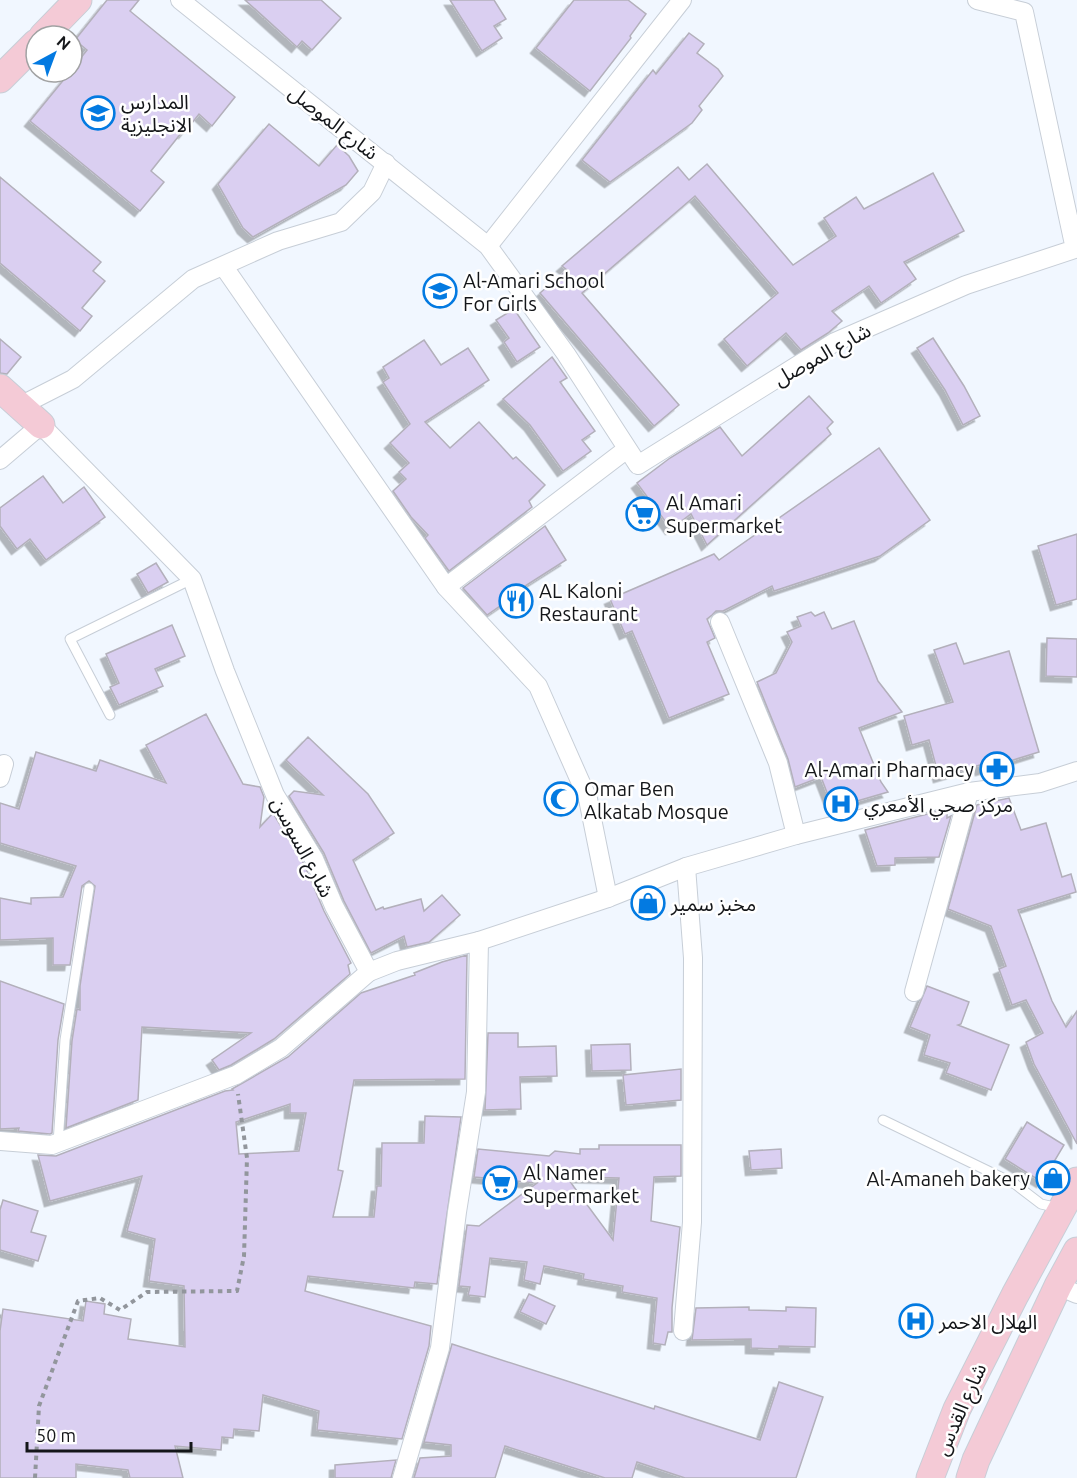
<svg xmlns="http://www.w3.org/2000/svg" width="1077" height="1478" viewBox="0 0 1077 1478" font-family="Ubuntu,'Noto Sans Arabic',sans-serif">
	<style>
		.building { fill: #dacff1; stroke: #b3b0bb; stroke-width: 1.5; fill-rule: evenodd; filter: url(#shadow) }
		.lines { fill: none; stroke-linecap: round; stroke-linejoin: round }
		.lane-casing { stroke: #c7ced7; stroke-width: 11 }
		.street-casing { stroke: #c7ced7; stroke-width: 20 }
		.secondary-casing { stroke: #c7ced7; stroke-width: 29 }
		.path { stroke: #92969c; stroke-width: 4; stroke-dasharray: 4.5 4.5; stroke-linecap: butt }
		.lane { stroke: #fff; stroke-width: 9 }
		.street { stroke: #fff; stroke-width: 18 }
		.secondary { stroke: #f4cad6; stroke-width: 27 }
		.labels { text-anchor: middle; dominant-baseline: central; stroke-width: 5; stroke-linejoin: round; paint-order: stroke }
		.poi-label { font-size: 20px; fill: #141619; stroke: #fff; text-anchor: start }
		.street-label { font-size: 20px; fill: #141619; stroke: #fff }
	</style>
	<defs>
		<filter id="shadow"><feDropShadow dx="-5.5" dy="5.5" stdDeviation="0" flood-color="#0004"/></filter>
	</defs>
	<rect width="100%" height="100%" fill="#f1f7ff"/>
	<g class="building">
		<polygon points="107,0 139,0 130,11 235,97 212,126 199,114 184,133 182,132 151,171 164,182 140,211 30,121 70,72 72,72 72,69 87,50 75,40"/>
		<polygon points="245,0 321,0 341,18 312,50 302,41 297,47"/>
		<polygon points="450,0 494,0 506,19 494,26 502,38 482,51"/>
		<polygon points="574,0 628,0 646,14 630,36 631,38 590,91 536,48"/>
		<polygon points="689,33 704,44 697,53 718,69 723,76 699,106 702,110 692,123 610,182 582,160 653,70 656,74"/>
		<polygon points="269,124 319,166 337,145 349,156 358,171 346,185 253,237 243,228 218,184"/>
		<polygon points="707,164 793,265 836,236 824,218 856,197 864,209 933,173 964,231 904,262 916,279 881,303 869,286 832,311 842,321 828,333 801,350 786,333 747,366 724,339 778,293 695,196 582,293 679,405 654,426 540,293 567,270 562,266 678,167 689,180"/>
		<polygon points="0,177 101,262 93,271 105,281 82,308 92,316 80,331 0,263"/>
		<polygon points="509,312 516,312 540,347 517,362 504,342 509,338 496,320"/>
		<polygon points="933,338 964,386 980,416 963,425 945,390 917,348"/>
		<polygon points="0,339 21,357 7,374 0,373"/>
		<polygon points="424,340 441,365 468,348 489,380 425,422 450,448 479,422 513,459 516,457 545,485 529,501 532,507 449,571 425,538 428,535 411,517 393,491 406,479 399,472 409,463 390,443 410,424 383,382 389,378 383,367"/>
		<polygon points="552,357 567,378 560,382 595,431 582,440 591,451 563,471 530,425 503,399"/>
		<polygon points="809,396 833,422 827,428 831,434 707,545 691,514 671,529 637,483 670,458 720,427 742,456"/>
		<polygon points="879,448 930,520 880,556 774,591 772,586 723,611 716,611 712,615 707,619 715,638 707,642 729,694 669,718 632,631 625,634 610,599 714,554 719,560"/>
		<polygon points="43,476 63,503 84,487 105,517 46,560 30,539 17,549 0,526 0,508"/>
		<polygon points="545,526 566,560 525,586 526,588 487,615 463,588"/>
		<polygon points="1077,534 1077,599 1056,605 1038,546"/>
		<polygon points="156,563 168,582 148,593 137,574"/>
		<polygon points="811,612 815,616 824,612 832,629 854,621 878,681 902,712 859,728 881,782 888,792 833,808 821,777 795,787 788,759 757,682 776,673 792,642 787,632 801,626 797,617"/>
		<polygon points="172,625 185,656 155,669 163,686 119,705 110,687 119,683 106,654"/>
		<polygon points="1047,638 1077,639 1077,677 1046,676"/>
		<polygon points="956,643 964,664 1009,651 1039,752 981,770 980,765 939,777 929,740 912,745 904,716 953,702 934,650"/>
		<polygon points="206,714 243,784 260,787 264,797 260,827 273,813 304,864 324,911 351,963 348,965 350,974 274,1039 231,1065 219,1070 212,1060 251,1033 142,1027 138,1100 66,1128 72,1041 77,1009 80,1010 80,986 95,886 89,881 82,886 70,965 53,965 53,938 0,940 0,898 31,904 31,898 63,897 76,866 0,843 0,803 19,809 36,752 96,771 100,760 166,783 146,745"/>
		<polygon points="308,737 368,794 394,833 353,860 376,910 383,907 384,909 421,899 424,911 442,895 460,915 429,942 407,947 404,936 371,953 344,901 324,853 289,796 294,791 323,795 286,760"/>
		<polygon points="1009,798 1021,830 1046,823 1062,877 1071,874 1076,892 1018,910 1052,1001 1066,1027 1077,1011 1077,1144 1034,1064 1026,1042 1043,1033 1026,1000 1012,1005 999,969 1006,966 991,926 948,909 977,805"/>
		<polygon points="947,809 947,818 951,816 939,857 895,858 895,865 877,866 865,830"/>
		<path d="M467 955 465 1079 354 1080 338 1170 343 1171 333 1217H374L377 1186H381L382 1143H424L425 1116 461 1117 437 1284 415 1282 414 1288 308 1276 305 1291 431 1326 429 1346 402 1439 317 1430 319 1411 263 1395 259 1431 234 1429 233 1438 222 1437 221 1450 175 1446 183 1478H130L128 1470 76 1464V1478H0V1331L3 1309 83 1321 86 1301 105 1304 104 1314 131 1319 128 1339 185 1347 184 1286 149 1281 155 1239 127 1231 142 1176 50 1201 38 1155 56 1156 225 1091 233 1090 232 1089 288 1057 361 993 415 975 414 973 442 962ZM290 1104V1113H306L299 1151 239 1154 236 1122Z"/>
		<polygon points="0,981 64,1004 58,1040 52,1133 50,1134 18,1131 19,1128 0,1129"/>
		<polygon points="927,986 969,1002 961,1024 958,1025 1009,1045 991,1090 946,1073 950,1063 924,1055 930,1035 910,1027"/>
		<polygon points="488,1033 518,1033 518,1047 556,1046 557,1076 520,1077 521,1109 485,1110"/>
		<polygon points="630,1044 631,1070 592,1071 591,1045"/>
		<polygon points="681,1069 681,1100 626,1105 623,1075"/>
		<polygon points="1027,1122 1064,1145 1042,1182 1005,1159"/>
		<path d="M599 1145H681V1176L654 1177 651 1221 680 1227 672 1308V1332H668L665 1345 653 1343 657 1298 622 1292 623 1286 583 1279 584 1274 544 1266 540 1284 524 1280 527 1262 490 1258 485 1297 468 1295 470 1287 459 1286 467 1225 479 1226 537 1183 474 1177 478 1149 549 1156 555 1151 580 1154V1149H599ZM567 1177 619 1178 613 1240 574 1187Z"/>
		<polygon points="781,1149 782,1168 751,1170 749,1151"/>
		<polygon points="3,1200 38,1211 31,1232 46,1236 38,1261 0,1250 0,1210"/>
		<polygon points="529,1294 555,1306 546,1324 520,1312"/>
		<polygon points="749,1307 749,1310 786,1311 786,1307 816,1308 815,1347 779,1346 779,1349 751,1348 751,1339 692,1340 696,1308"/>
		<polygon points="452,1344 654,1409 655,1406 760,1440 779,1382 823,1397 796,1478 685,1478 637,1462 632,1478 605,1478 505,1446 495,1478 414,1478 420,1458 451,1456 451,1445 424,1442"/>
		<polygon points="396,1460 391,1478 335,1478 335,1465"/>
	</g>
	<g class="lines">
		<g class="lane-casing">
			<g id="lane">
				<polyline points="110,715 70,639 192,579"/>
				<polyline points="883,1120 1015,1184 1041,1204 1059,1208"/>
				<polyline points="58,1143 65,1040 89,888"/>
			</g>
		</g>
		<g class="street-casing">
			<g id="street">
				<polyline points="180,0 488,246 566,354 638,465 835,342 966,285 1075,249 1024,12 977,0"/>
				<polyline points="488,246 682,0"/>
				<polyline points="224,267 446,587 627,449"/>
				<polyline points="20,406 73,379 193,279 278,241 341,222 372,192 386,163"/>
				<polyline points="0,460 41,425 192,579 225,671 275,795 314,859 334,906 369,972 281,1048 236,1075 52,1145 0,1141"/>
				<polyline points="446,587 538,686 588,799 608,898"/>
				<polyline points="720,622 778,763 796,835"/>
				<polyline points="0,778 4,764"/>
				<polyline points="479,941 608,898 686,867 796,835 969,792 1040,783 1077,771"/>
				<polyline points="369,972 397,961 479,941 476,1092 457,1212 440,1348 402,1478"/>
				<polyline points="914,992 969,792"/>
				<polyline points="1058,1286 1077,1294"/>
				<polyline points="683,1331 692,1222 693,958 686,867"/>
			</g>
		</g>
		<g class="secondary-casing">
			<g id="secondary">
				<polyline points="43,36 78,0"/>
				<polyline points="0,79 36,43"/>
				<polyline points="0,388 41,425"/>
				<polyline points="930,1478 957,1409 1015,1295 1077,1181"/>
				<polyline points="970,1478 976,1460 1058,1286 1077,1251"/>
			</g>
		</g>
		<polyline class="path" points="35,1478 39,1406 78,1301 100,1298 120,1310 147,1292 237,1291 244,1256 247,1158 238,1094"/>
		<use href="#lane" class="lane"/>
		<use href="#street" class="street"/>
		<use href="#secondary" class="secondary"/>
	</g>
	<defs>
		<g id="school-ring" transform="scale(1.725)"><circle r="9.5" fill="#fff" stroke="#037ae1" stroke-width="1.5"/><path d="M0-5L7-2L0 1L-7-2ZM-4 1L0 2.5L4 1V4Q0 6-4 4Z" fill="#037ae1"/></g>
		<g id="supermarket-ring" transform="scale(1.725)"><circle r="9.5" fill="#fff" stroke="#037ae1" stroke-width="1.5"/><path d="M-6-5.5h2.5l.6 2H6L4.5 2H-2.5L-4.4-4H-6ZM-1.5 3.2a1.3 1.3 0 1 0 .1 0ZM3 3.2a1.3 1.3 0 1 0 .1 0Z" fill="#037ae1"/></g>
		<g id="restaurant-ring" transform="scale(1.725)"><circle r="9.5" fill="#fff" stroke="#037ae1" stroke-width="1.5"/><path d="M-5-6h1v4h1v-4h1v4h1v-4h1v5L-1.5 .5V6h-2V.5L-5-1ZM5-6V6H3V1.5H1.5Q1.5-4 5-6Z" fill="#037ae1"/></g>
		<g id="pharmacy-ring" transform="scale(1.725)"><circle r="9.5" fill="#fff" stroke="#037ae1" stroke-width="1.5"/><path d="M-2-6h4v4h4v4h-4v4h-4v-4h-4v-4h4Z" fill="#037ae1"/></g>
		<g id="mosque-ring" transform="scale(1.725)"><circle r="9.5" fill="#fff" stroke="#037ae1" stroke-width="1.5"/><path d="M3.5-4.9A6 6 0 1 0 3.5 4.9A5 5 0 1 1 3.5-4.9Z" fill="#037ae1"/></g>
		<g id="hospital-ring" transform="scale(1.725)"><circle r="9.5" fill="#fff" stroke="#037ae1" stroke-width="1.5"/><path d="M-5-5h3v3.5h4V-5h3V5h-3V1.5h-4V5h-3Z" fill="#037ae1"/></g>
		<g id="shop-ring" transform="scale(1.725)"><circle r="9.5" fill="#fff" stroke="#037ae1" stroke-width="1.5"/><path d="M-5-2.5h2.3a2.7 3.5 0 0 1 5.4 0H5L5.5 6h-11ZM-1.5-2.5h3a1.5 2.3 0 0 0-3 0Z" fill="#037ae1"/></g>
	</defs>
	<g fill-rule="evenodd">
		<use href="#school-ring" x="98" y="113"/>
		<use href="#school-ring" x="440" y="291"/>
		<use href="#supermarket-ring" x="643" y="514"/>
		<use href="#restaurant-ring" x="516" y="601"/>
		<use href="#pharmacy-ring" x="997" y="769"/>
		<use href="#mosque-ring" x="561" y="799"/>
		<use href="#hospital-ring" x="841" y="804"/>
		<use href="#shop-ring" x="648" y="903"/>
		<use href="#shop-ring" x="1053" y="1178"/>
		<use href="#supermarket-ring" x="500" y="1183"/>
		<use href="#hospital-ring" x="916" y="1321"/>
	</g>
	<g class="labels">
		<g class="poi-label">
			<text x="121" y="101">المدارس<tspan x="121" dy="23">الانجليزية</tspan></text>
			<text x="463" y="280">Al-Amari School<tspan x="463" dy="23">For Girls</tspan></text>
			<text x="666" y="502">Al Amari<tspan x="666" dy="23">Supermarket</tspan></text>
			<text x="539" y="590">AL Kaloni<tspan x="539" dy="23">Restaurant</tspan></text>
			<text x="974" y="769" text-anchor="end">Al-Amari Pharmacy</text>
			<text x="584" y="788">Omar Ben<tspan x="584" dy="23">Alkatab Mosque</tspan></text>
			<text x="864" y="804">مركز صحي الأمعري</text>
			<text x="671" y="903">مخبز سمير</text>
			<text x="523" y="1172">Al Namer<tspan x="523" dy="23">Supermarket</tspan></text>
			<text x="1030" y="1178" text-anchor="end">Al-Amaneh bakery</text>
			<text x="939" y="1321">الهلال الاحمر</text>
		</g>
		<g class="street-label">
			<text transform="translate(334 122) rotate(38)">شارع الموصل</text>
			<text transform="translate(822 354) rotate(-29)">شارع الموصل</text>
			<text transform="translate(303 847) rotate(62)">شارع السوسن</text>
			<text transform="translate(960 1409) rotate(-66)">شارع القدس</text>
		</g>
	</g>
	<g transform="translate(54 54) rotate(41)"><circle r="28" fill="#ffffff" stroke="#a1a2a3" stroke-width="1.5"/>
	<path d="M0-4.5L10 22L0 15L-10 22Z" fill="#037ae1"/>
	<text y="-9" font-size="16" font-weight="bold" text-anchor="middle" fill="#141619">N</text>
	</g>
	<path d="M27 1442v9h164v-9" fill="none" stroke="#141619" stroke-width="3"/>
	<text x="36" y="1442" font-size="18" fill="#141619" stroke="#ffffff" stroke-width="4.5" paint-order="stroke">50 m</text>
</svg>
